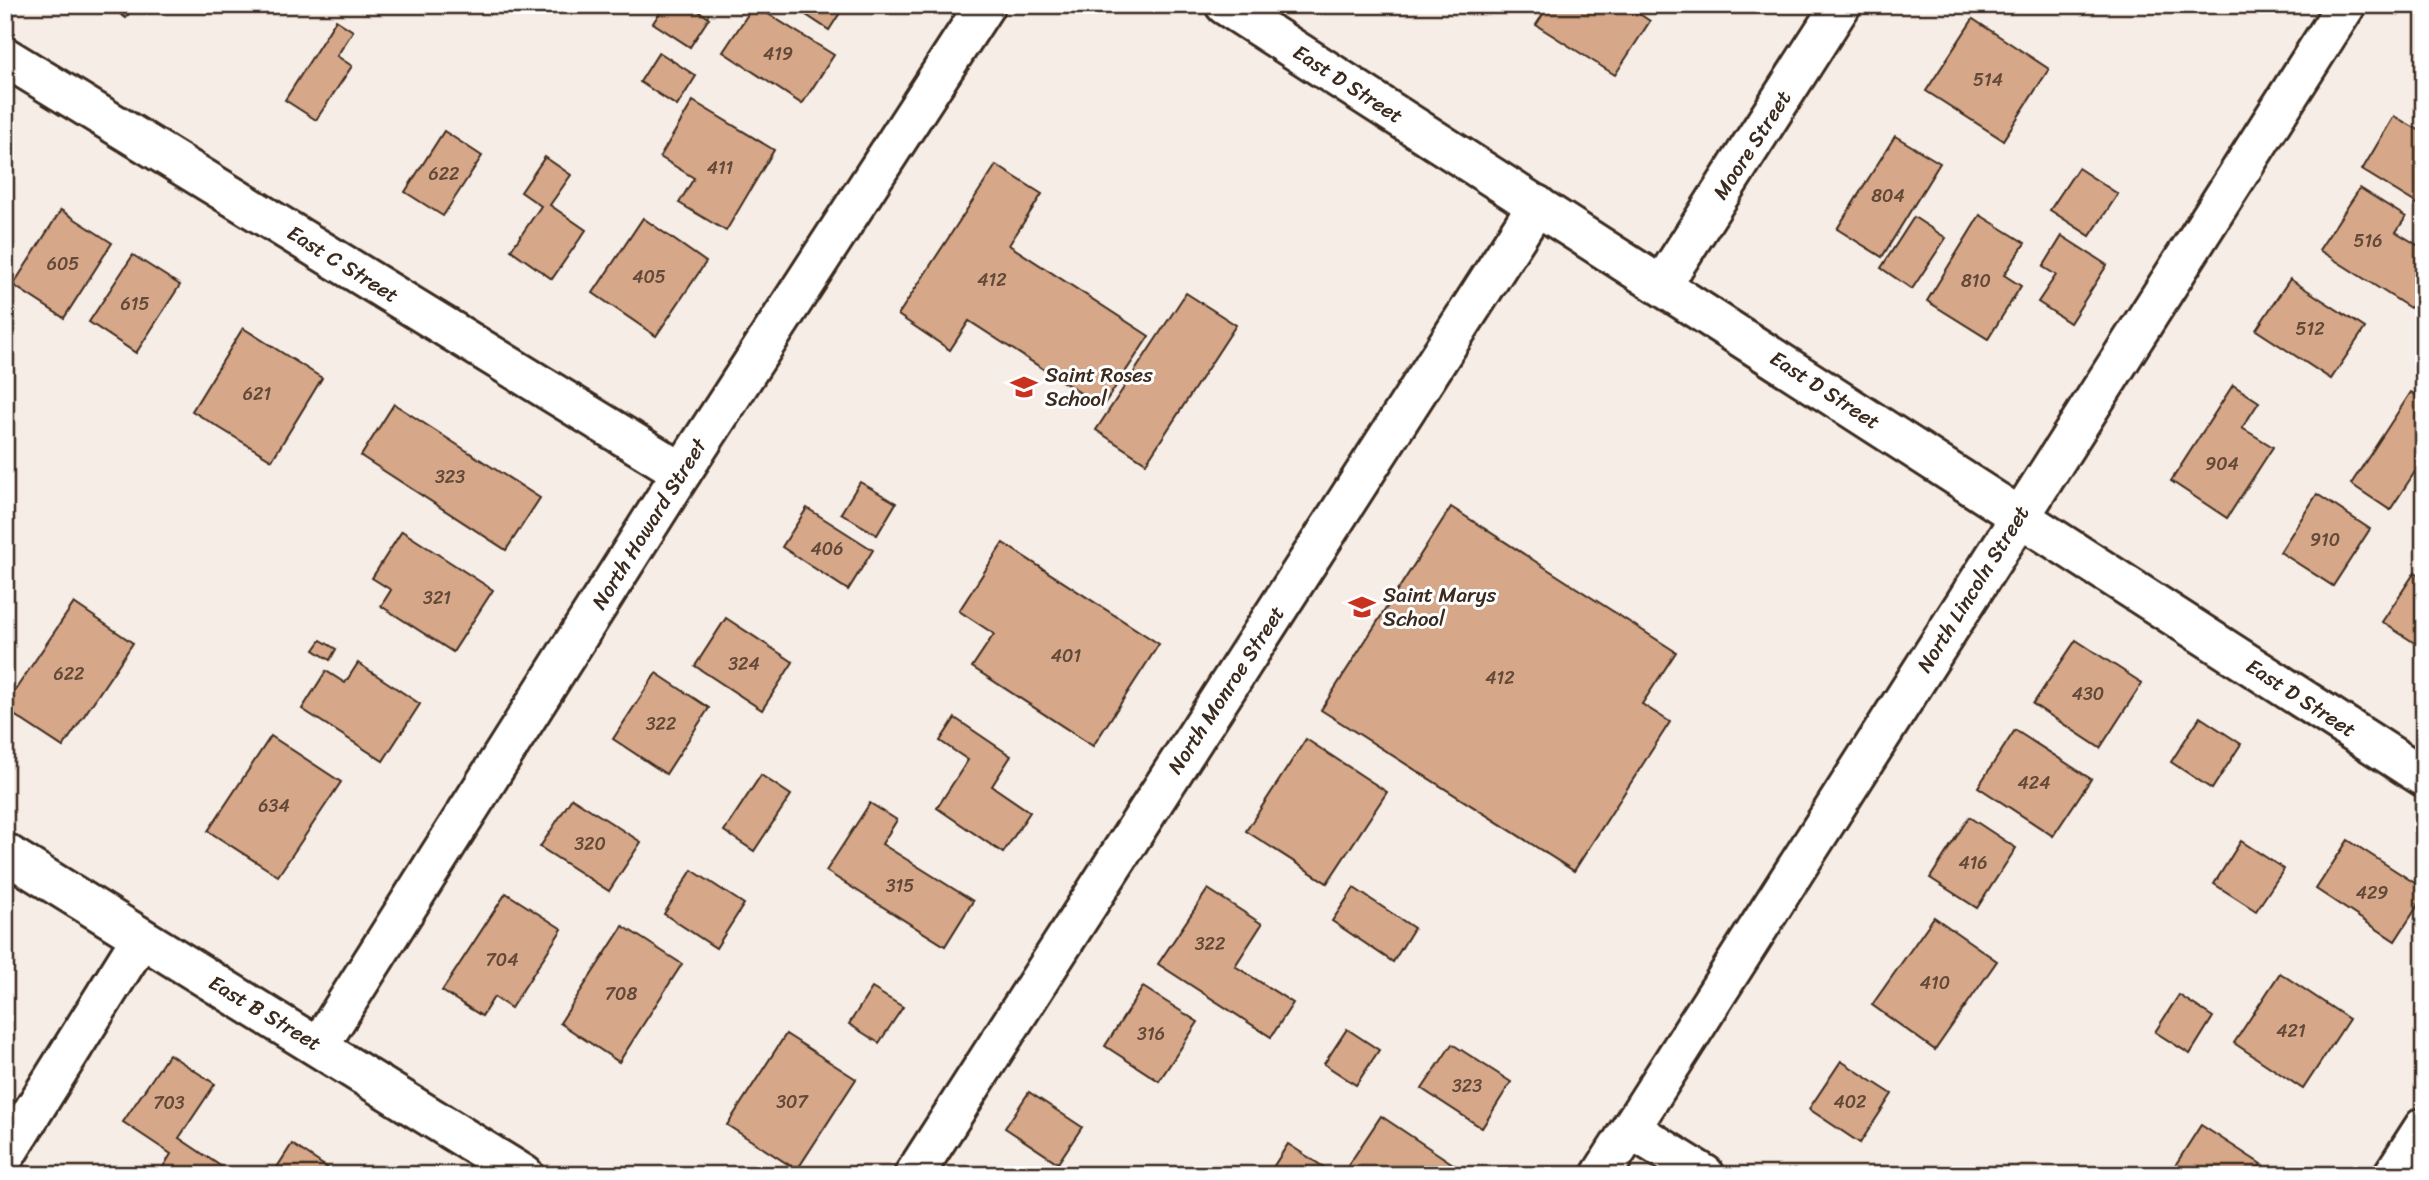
<svg xmlns="http://www.w3.org/2000/svg" width="2429" height="1180" viewBox="0 0 2429 1180" font-family="Sriracha,sans-serif">
	<style>
		.building { fill: #d6a788; stroke: #3b2a1e; stroke-width: 2 }
		.lines { fill: none; stroke-linecap: round; stroke-linejoin: round }
		.minor-casing { stroke: #3b2a1e; stroke-width: 44 }
		.tertiary-casing { stroke: #3b2a1e; stroke-width: 44 }
		.minor { stroke: #fff; stroke-width: 38 }
		.tertiary { stroke: #fff; stroke-width: 38 }
		.labels { text-anchor: middle; dominant-baseline: central; stroke-width: 6; stroke-linejoin: round; paint-order: stroke }
		.number-label { font-size: 18px; fill: #624938 }
		.street-label { font-size: 21px; fill: #3b2a1e; stroke: #fff }
		.poi-label { font-size: 21px; fill: #3b2a1e; stroke: #fff; text-anchor: start }
	</style>
	<rect width="100%" height="100%" fill="#f7ede7"/>
	<filter id="ink" filterUnits="userSpaceOnUse"><feTurbulence type="fractalNoise" baseFrequency=".0143" numOctaves="2"/><feDisplacementMap in="SourceGraphic" scale="14" xChannelSelector="R" yChannelSelector="G"/><feConvolveMatrix kernelMatrix="1 2 1 2 8 2 1 2 1" color-interpolation-filters="sRGB"/></filter>
	<g filter="url(#ink)">
		<g class="building">
			<polygon points="107,5 134,5 126,18"/>
			<polygon points="665,5 690,5 709,18 690,47 653,23"/>
			<polygon points="754,5 834,55 802,104 723,52"/>
			<polygon points="791,5 845,5 829,30"/>
			<polygon points="1549,5 1626,5 1650,21 1615,75 1536,25"/>
			<polygon points="1973,19 2049,69 2003,140 1926,91"/>
			<polygon points="336,20 353,31 337,56 352,66 316,120 285,100"/>
			<polygon points="659,52 696,76 677,106 640,82"/>
			<polygon points="693,101 774,150 726,231 679,203 694,178 660,157"/>
			<polygon points="2394,116 2424,133 2424,208 2362,170"/>
			<polygon points="444,131 482,156 443,216 405,192"/>
			<polygon points="1895,136 1940,163 1882,257 1837,229"/>
			<polygon points="545,157 571,175 550,205 586,230 552,279 511,250 541,206 521,192"/>
			<polygon points="996,165 1042,194 1009,245 1149,336 1102,407 969,321 950,350 898,315"/>
			<polygon points="2078,168 2118,194 2090,236 2050,210"/>
			<polygon points="2360,188 2406,217 2396,232 2424,249 2424,287 2410,308 2319,250"/>
			<polygon points="61,210 112,243 64,318 13,285"/>
			<polygon points="1980,215 2025,243 2004,275 2021,286 1988,339 1927,301"/>
			<polygon points="1914,217 1946,238 1912,289 1881,268"/>
			<polygon points="643,218 706,262 656,336 593,293"/>
			<polygon points="2062,236 2107,265 2070,323 2038,302 2056,275 2043,267"/>
			<polygon points="133,255 180,285 136,353 89,322"/>
			<polygon points="2290,279 2365,328 2331,379 2256,330"/>
			<polygon points="1186,293 1236,325 1146,463 1096,430"/>
			<polygon points="243,328 322,378 272,460 192,411"/>
			<polygon points="2233,385 2259,402 2242,428 2273,447 2227,518 2171,481"/>
			<polygon points="2411,392 2424,400 2424,458 2390,510 2351,484"/>
			<polygon points="394,404 540,498 506,550 361,456"/>
			<polygon points="860,482 896,503 877,535 841,513"/>
			<polygon points="2317,494 2370,529 2333,586 2280,552"/>
			<polygon points="1451,507 1676,652 1642,704 1670,722 1574,871 1321,710"/>
			<polygon points="807,508 873,550 848,590 782,547"/>
			<polygon points="402,531 493,590 453,652 381,606 391,590 372,578"/>
			<polygon points="1003,543 1159,644 1093,746 972,667 994,634 959,611"/>
			<polygon points="2415,572 2424,578 2424,649 2382,622"/>
			<polygon points="74,603 133,643 63,747 5,709 5,705"/>
			<polygon points="726,618 793,662 762,710 695,666"/>
			<polygon points="321,640 336,649 330,660 314,650"/>
			<polygon points="2076,640 2142,683 2100,748 2033,704"/>
			<polygon points="358,663 420,704 383,761 302,709 326,671 345,683"/>
			<polygon points="656,673 709,708 666,774 613,739"/>
			<polygon points="2200,717 2241,744 2212,789 2171,762"/>
			<polygon points="955,718 1011,756 992,786 1030,812 1003,853 937,808 968,760 940,741"/>
			<polygon points="2015,730 2091,779 2053,836 1978,787"/>
			<polygon points="271,736 341,782 278,876 208,831"/>
			<polygon points="1306,739 1387,792 1327,883 1246,831"/>
			<polygon points="761,775 791,795 754,851 724,831"/>
			<polygon points="572,798 641,842 609,891 540,847"/>
			<polygon points="870,803 897,820 882,844 973,901 945,946 826,871"/>
			<polygon points="1969,817 2016,848 1977,908 1930,878"/>
			<polygon points="2348,840 2424,889 2424,896 2395,941 2316,889"/>
			<polygon points="2241,841 2284,869 2256,911 2214,884"/>
			<polygon points="692,870 744,904 716,948 664,914"/>
			<polygon points="1354,888 1414,928 1393,962 1332,921"/>
			<polygon points="1208,889 1262,924 1235,966 1293,1003 1271,1037 1158,964"/>
			<polygon points="506,893 562,929 511,1008 494,997 482,1016 442,991"/>
			<polygon points="1934,917 1997,961 1935,1050 1872,1005"/>
			<polygon points="623,926 682,964 619,1062 560,1023"/>
			<polygon points="2280,973 2349,1019 2303,1089 2234,1043"/>
			<polygon points="1143,987 1198,1022 1159,1081 1105,1046"/>
			<polygon points="872,988 903,1007 879,1043 849,1024"/>
			<polygon points="2179,995 2213,1017 2190,1054 2155,1032"/>
			<polygon points="1347,1029 1379,1050 1356,1085 1324,1064"/>
			<polygon points="786,1034 856,1079 797,1170 727,1125"/>
			<polygon points="1452,1044 1511,1082 1482,1128 1422,1089"/>
			<polygon points="169,1054 215,1084 179,1138 222,1167 217,1175 158,1175 171,1154 123,1122"/>
			<polygon points="1841,1061 1892,1094 1860,1143 1809,1109"/>
			<polygon points="1029,1092 1082,1127 1058,1163 1005,1128"/>
			<polygon points="1381,1116 1456,1166 1450,1175 1342,1175"/>
			<polygon points="2201,1125 2261,1164 2254,1175 2169,1175"/>
			<polygon points="292,1144 338,1175 272,1175"/>
			<polygon points="1288,1144 1336,1175 1268,1175"/>
		</g>
		<g class="lines">
			<g class="minor-casing">
				<g id="minor">
					<polyline points="5,57 682,472"/>
					<polyline points="1662,285 1841,5"/>
					<polyline points="5,853 524,1175"/>
					<polyline points="319,1046 682,472 985,5"/>
					<polyline points="1631,1129 1705,1175"/>
					<polyline points="5,1156 141,938"/>
					<polyline points="914,1175 1537,205"/>
					<polyline points="1601,1175 2346,5"/>
					<polyline points="2393,1175 2424,1127"/>
				</g>
			</g>
			<g class="tertiary-casing">
				<polyline id="tertiary" points="1225,5 2424,777"/>
			</g>
			<use href="#minor" class="minor"/>
			<use href="#tertiary" class="tertiary"/>
		</g>
	</g>
	<defs>
		<g id="school-bare" transform="scale(2.1)"><path d="M0-5L7-2L0 1L-7-2ZM-4 1L0 2.5L4 1V4Q0 6-4 4Z" fill="#c8321e" stroke="#fff" stroke-width="2.5" paint-order="stroke"/></g>
	</defs>
	<g fill-rule="evenodd">
		<use href="#school-bare" x="1024" y="387"/>
		<use href="#school-bare" x="1362" y="607"/>
	</g>
	<g class="labels">
		<g class="number-label">
			<text x="778" y="54">419</text>
			<text x="1988" y="80">514</text>
			<text x="720" y="168">411</text>
			<text x="444" y="174">622</text>
			<text x="1888" y="196">804</text>
			<text x="2368" y="241">516</text>
			<text x="63" y="264">605</text>
			<text x="649" y="277">405</text>
			<text x="992" y="280">412</text>
			<text x="1976" y="281">810</text>
			<text x="135" y="304">615</text>
			<text x="2310" y="329">512</text>
			<text x="257" y="394">621</text>
			<text x="2222" y="464">904</text>
			<text x="450" y="477">323</text>
			<text x="2325" y="540">910</text>
			<text x="827" y="549">406</text>
			<text x="437" y="598">321</text>
			<text x="1066" y="656">401</text>
			<text x="744" y="664">324</text>
			<text x="69" y="674">622</text>
			<text x="1500" y="678">412</text>
			<text x="2088" y="694">430</text>
			<text x="661" y="724">322</text>
			<text x="2034" y="783">424</text>
			<text x="274" y="806">634</text>
			<text x="590" y="844">320</text>
			<text x="1973" y="863">416</text>
			<text x="900" y="886">315</text>
			<text x="2372" y="893">429</text>
			<text x="1210" y="944">322</text>
			<text x="502" y="960">704</text>
			<text x="1935" y="983">410</text>
			<text x="621" y="994">708</text>
			<text x="2291" y="1031">421</text>
			<text x="1151" y="1034">316</text>
			<text x="1467" y="1086">323</text>
			<text x="792" y="1102">307</text>
			<text x="1850" y="1102">402</text>
			<text x="169" y="1103">703</text>
		</g>
		<g class="street-label">
			<text transform="translate(1348 84) rotate(33)">East D Street</text>
			<text transform="translate(1752 145) rotate(-57)">Moore Street</text>
			<text transform="translate(343 264) rotate(32)">East C Street</text>
			<text transform="translate(1825 390) rotate(33)">East D Street</text>
			<text transform="translate(649 524) rotate(-58)">North Howard Street</text>
			<text transform="translate(1973 589) rotate(-58)">North Lincoln Street</text>
			<text transform="translate(1226 690) rotate(-57)">North Monroe Street</text>
			<text transform="translate(2301 698) rotate(33)">East D Street</text>
			<text transform="translate(265 1013) rotate(31)">East B Street</text>
		</g>
		<g class="poi-label">
			<text x="1045" y="375">Saint Roses<tspan x="1045" dy="24">School</tspan></text>
			<text x="1383" y="595">Saint Marys<tspan x="1383" dy="24">School</tspan></text>
		</g>
	</g>
	<rect width="2429" height="1180" fill="none" stroke="#fff" stroke-width="28"/>
	<rect x="14" y="14" width="2401" height="1152" fill="none" stroke="#3b2a1e" stroke-width="2.5" filter="url(#ink)"/>
</svg>
